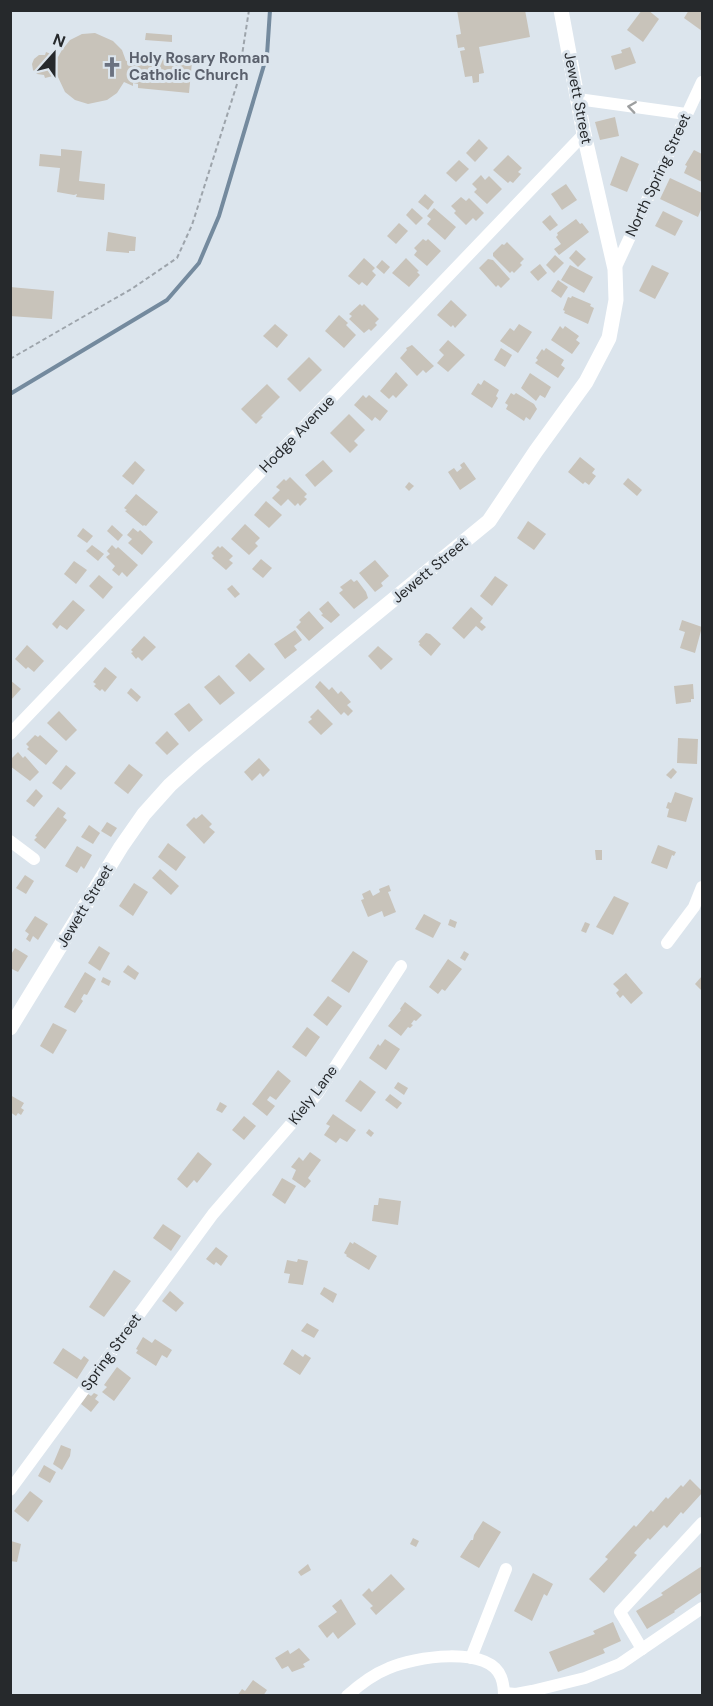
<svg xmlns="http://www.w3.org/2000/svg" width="713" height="1706" viewBox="0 0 713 1706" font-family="'DM Sans',sans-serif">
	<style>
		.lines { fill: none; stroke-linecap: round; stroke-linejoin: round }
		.stream { stroke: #748a9e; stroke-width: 4 }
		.building { fill: #c8c3ba }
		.path { stroke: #9da4ab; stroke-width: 2; stroke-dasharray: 4.5 3; stroke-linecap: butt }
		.minor { stroke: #fff; stroke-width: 12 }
		.tertiary { stroke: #fff; stroke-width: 15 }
		.oneway { stroke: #9d9fa0 }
		.labels { text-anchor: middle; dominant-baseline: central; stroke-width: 6; stroke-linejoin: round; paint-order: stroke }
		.worship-label { font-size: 15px; font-weight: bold; fill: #5b616d; stroke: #dce5ed; text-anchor: start }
		.street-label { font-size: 15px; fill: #26292c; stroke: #dce5ed }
	</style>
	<rect width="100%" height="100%" fill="#dce5ed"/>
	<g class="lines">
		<polyline class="stream" points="10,394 167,300 199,263 219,216 267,55 270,10"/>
	</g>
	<g class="building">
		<polygon points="457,10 525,10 530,37 479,47 484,73 479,74 479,82 473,83 472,76 465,77 460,51 465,50 464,47 458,48 456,35 461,34"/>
		<polygon points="642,10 648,10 659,19 643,42 627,30"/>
		<polygon points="689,10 702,10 702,31 684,18"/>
		<polygon points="95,33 113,41 122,50 126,61 135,59 135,62 140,62 140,57 192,62 189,93 138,88 138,84 133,83 133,86 124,82 117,93 107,100 88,104 75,100 65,92 57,75 45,78 44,75 37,74 33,70 32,64 34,59 39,55 45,55 46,52 58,57 62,50 70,40 82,34"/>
		<polygon points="146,33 172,35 172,42 145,40"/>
		<polygon points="630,47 636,63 615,70 611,56 622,53 621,50"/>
		<polygon points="615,117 619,136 600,140 595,122"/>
		<polygon points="479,139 488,148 475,162 466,153"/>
		<polygon points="61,149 82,151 79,181 105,184 104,200 76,197 77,194 74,195 57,192 60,168 39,166 40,154 61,156"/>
		<polygon points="694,150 702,154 702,182 684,173 687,166 685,165"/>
		<polygon points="508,155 522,168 518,172 521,174 513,183 510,181 508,183 493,170"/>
		<polygon points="621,156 639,164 627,192 610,185"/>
		<polygon points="459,160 469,169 456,182 446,173"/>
		<polygon points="481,175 485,180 489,176 502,189 487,204 474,192 477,189 472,184"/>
		<polygon points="670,178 702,193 702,207 698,217 660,199"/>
		<polygon points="566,184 577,200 562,210 551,194"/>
		<polygon points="425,194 434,202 428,210 418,202"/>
		<polygon points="461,197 466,201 469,198 484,213 476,221 473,218 466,225 454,213 456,211 451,206"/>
		<polygon points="412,208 423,218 416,225 406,215"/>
		<polygon points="434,208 456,227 445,240 427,224 431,219 427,216"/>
		<polygon points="663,211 683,221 675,236 655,226"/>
		<polygon points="550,215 558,225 550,231 542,222"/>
		<polygon points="576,219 580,224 582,223 589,232 559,255 554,249 561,244 556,237 558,235 557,233"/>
		<polygon points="399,223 408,231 396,244 387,236"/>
		<polygon points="108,232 136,237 135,251 129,251 129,253 106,251"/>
		<polygon points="423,239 426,241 428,239 441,251 427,266 414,255 417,251 414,248"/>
		<polygon points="507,242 524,259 520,263 522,265 514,273 512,271 510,273 493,256 493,253 502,244 504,245"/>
		<polygon points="576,250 586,259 578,267 569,258"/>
		<polygon points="555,255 564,263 554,273 546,265"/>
		<polygon points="364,258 375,268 372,271 376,275 367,286 362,282 359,285 348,276"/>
		<polygon points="406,258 419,271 417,272 420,275 409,287 392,273"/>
		<polygon points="488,259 493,260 510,279 501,288 498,285 496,287 479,268"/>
		<polygon points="382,260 390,267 384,274 376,267"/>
		<polygon points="540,264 547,273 538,281 530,272"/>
		<polygon points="570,265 593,277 584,293 561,280"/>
		<polygon points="652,265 669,273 655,299 639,291"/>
		<polygon points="558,280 568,287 561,298 551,291"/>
		<polygon points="10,287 54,291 52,319 10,316"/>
		<polygon points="572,296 591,304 590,306 594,308 588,324 564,313 565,311 563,310 568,297 571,298"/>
		<polygon points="451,300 467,315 455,328 453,325 451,327 437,315"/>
		<polygon points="360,304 362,306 364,304 379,319 375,323 377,325 371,331 369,329 364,333 349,319 352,316 349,314"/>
		<polygon points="339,315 348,323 346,325 356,335 344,348 325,331"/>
		<polygon points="275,324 288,335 277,348 263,336"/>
		<polygon points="519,324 532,332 518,353 500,341 510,328 514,331"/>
		<polygon points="560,326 563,329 565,326 579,336 576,340 580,343 572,354 551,340"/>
		<polygon points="448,340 465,355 448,372 437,363 444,355 439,350"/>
		<polygon points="412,345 434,366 426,373 423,370 417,376 400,358 407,350 406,348"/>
		<polygon points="501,348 512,355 505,367 494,360"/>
		<polygon points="546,348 564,360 561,365 565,368 558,378 535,363 538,360 536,358 542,349 544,351"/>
		<polygon points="309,357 322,370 300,392 287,379"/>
		<polygon points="396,372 408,385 396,398 393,395 389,399 380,391"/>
		<polygon points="530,373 551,387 545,398 540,395 536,401 521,388"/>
		<polygon points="484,380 499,390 496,396 498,398 492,408 471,394 478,383 481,385"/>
		<polygon points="267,384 280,397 261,416 263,417 256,424 241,409"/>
		<polygon points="511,393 514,395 516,393 534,404 537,409 530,420 526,417 524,421 506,409 508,405 505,403"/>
		<polygon points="363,395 366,398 369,395 388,411 380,421 375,417 372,421 354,405"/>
		<polygon points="349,414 365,430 354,441 358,445 350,453 330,433"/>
		<polygon points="580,457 595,469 592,473 596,476 589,485 585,482 583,484 568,472"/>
		<polygon points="323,460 333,471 315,487 305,475"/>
		<polygon points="135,461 145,470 133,485 122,476"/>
		<polygon points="464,462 476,479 460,490 448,472 454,468 457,472 462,468 460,465"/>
		<polygon points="290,477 307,494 304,497 307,499 300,506 298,503 295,506 288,499 281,506 272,498 280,490 276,487 284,479 286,481"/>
		<polygon points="628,478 642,490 637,496 623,484"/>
		<polygon points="409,482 414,486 409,491 405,487"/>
		<polygon points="136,494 158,512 146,526 144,525 143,526 125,511 127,510 124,508"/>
		<polygon points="266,501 282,515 269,528 254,515"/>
		<polygon points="528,521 546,534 534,550 517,538"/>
		<polygon points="245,524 260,538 255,543 258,546 249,555 231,539"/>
		<polygon points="112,525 123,535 118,541 107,531"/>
		<polygon points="83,528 93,536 87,543 77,536"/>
		<polygon points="133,528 138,532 140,530 153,542 142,555 128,543 132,539 127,535"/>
		<polygon points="92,545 104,554 98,561 86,551"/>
		<polygon points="112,545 116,549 118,547 138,565 127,577 122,572 119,576 112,570 115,566 106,557 110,554 107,551"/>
		<polygon points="218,546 220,548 222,546 233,556 229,560 233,563 226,570 212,558 214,556 211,553"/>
		<polygon points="261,559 272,568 263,578 252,569"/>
		<polygon points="375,560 389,576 381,583 383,586 375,592 359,573"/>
		<polygon points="74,561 87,570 76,584 64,574"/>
		<polygon points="99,575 113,587 103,599 89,586"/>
		<polygon points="495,576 508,585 492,606 480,596"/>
		<polygon points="351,579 354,582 357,580 366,592 368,598 354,609 339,593 343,590 340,587"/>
		<polygon points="232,585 240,594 235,598 227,589"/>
		<polygon points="73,600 85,610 67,630 60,625 57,629 52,624"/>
		<polygon points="328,601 340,615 331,623 321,615 323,614 319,609"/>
		<polygon points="471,607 483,618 480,622 486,627 482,631 476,626 464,639 452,628"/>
		<polygon points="309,611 324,628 309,641 296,627 301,622 299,620"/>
		<polygon points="682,620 702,627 695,653 680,648 685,632 679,630"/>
		<polygon points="295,630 302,640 294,646 297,650 285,659 274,644"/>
		<polygon points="426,633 430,634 441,644 431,656 419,645 420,643 418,642"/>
		<polygon points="144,636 156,647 142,661 138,657 136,659 131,653 133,652 131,650"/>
		<polygon points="27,645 44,661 34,672 28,667 26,669 15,659"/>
		<polygon points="378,646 393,659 381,670 368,656"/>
		<polygon points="249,653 265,669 250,682 235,666"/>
		<polygon points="105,667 117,677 105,692 102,689 100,691 94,686 96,684 93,682"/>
		<polygon points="219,675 235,693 220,705 204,687"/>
		<polygon points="10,680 21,689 10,701"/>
		<polygon points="320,681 329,690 332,687 338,694 341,691 351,702 347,705 353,711 348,716 344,712 341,715 315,687"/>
		<polygon points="693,684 694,699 691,699 691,702 676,704 674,686"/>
		<polygon points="131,688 141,697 137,702 127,693"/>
		<polygon points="189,703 203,720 189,732 174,714"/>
		<polygon points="318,709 333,724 321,735 308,722 312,719 310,717"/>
		<polygon points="59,711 77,730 66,741 47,723"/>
		<polygon points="167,731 179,744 167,755 155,743"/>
		<polygon points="35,735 38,737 40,735 58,751 46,765 27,749 29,747 26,744"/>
		<polygon points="678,738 698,739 697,764 677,763"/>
		<polygon points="18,752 23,758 25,756 39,772 30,781 10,766 10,760"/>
		<polygon points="259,758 270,770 263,777 260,773 252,781 244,772"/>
		<polygon points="129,764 143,775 128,794 114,783"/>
		<polygon points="66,765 76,773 61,790 52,783"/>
		<polygon points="673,768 677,772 671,779 666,775"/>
		<polygon points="36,789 43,796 34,807 26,801"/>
		<polygon points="675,792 693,798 686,822 667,817 669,809 666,808 668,802 671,803"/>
		<polygon points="58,807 66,813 63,817 67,820 45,849 34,840 37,837 35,836"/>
		<polygon points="202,814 212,824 209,827 215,832 204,844 186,825 194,817 196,819"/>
		<polygon points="107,822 117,828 111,837 101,831"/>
		<polygon points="89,825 100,833 93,844 81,837"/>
		<polygon points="168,843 186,857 176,871 158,857"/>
		<polygon points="658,845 676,852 674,856 672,855 667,869 651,863"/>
		<polygon points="77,846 92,855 84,869 81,866 77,873 65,866"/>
		<polygon points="595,850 602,850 602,860 596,860"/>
		<polygon points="160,869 179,886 171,895 152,878"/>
		<polygon points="25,875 34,881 26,894 16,888"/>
		<polygon points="134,883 148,892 133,916 119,906"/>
		<polygon points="389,885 391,891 388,892 396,912 384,917 382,911 368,917 361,900 364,899 362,894 370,890 373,896 380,892 379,889"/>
		<polygon points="614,896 629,903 613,935 596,927"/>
		<polygon points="424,914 441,923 433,938 415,929"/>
		<polygon points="35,916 48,924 38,940 33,936 30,942 26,939 29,934 25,931"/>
		<polygon points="450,919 457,922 455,928 448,925"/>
		<polygon points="585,922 590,924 586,933 581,931"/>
		<polygon points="99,946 110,953 100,971 88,963"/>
		<polygon points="15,948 28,956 18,972 10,968 10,956"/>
		<polygon points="353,951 368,961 349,993 331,981"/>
		<polygon points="464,951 469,954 465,961 460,958"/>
		<polygon points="448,959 462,969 445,991 442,989 438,994 429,987"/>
		<polygon points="128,965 139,973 135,980 123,972"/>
		<polygon points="85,972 96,979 87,995 84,994 81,999 83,1001 75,1013 64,1007"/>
		<polygon points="626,973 643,993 631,1004 623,995 620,998 616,993 619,990 613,984"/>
		<polygon points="702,976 702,991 695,984"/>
		<polygon points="103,977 111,981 109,986 101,982"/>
		<polygon points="328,996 342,1006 327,1026 313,1015"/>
		<polygon points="405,1002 422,1015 416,1021 414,1020 411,1024 413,1025 410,1028 408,1027 401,1036 388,1026 401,1010 400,1009"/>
		<polygon points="53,1023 67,1030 53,1054 40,1046"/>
		<polygon points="307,1027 320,1037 306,1057 292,1047"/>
		<polygon points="385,1039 400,1049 386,1070 369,1058 378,1044 380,1046"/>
		<polygon points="278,1070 291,1081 276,1100 270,1096 267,1100 275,1106 267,1116 252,1104"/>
		<polygon points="360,1080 376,1092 361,1112 345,1101"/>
		<polygon points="398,1082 408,1088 404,1095 394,1088"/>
		<polygon points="390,1094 402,1103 397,1109 385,1100"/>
		<polygon points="10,1095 24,1103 21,1108 24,1110 21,1115 18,1113 16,1116 10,1112"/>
		<polygon points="220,1102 227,1106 222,1113 216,1110"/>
		<polygon points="333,1114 356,1130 347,1142 340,1138 336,1143 324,1135 330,1126 326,1124"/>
		<polygon points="244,1116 256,1126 244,1140 232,1130"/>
		<polygon points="369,1129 374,1133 371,1137 366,1133"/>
		<polygon points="198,1152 212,1164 197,1183 194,1180 187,1188 177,1179"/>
		<polygon points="310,1152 321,1160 308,1178 311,1181 305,1188 292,1179 296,1170 291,1167 299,1157 303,1161"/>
		<polygon points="282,1178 296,1186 285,1204 272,1195"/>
		<polygon points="379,1198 401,1201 398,1225 372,1221 374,1205 378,1205"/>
		<polygon points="163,1224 181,1236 171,1251 153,1238"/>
		<polygon points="350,1242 353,1244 354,1242 377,1256 369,1270 346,1256 347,1255 344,1253"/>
		<polygon points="216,1247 228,1256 221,1266 216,1262 214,1265 206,1259"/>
		<polygon points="298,1259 308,1261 303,1285 288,1283 290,1274 284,1273 287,1260 297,1262"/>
		<polygon points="114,1270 131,1281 104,1317 89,1307"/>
		<polygon points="324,1287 337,1294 333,1303 320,1294"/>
		<polygon points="170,1291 184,1303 176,1312 162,1301"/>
		<polygon points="307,1323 319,1330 314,1338 301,1331"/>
		<polygon points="143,1337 152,1343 155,1339 172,1350 167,1358 162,1355 156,1366 136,1353 138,1350 136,1349"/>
		<polygon points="63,1348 81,1360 84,1356 89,1360 77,1379 53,1363"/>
		<polygon points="292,1349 303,1357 305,1354 311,1358 300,1375 283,1364"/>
		<polygon points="117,1367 131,1378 114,1401 102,1392 107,1387 104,1385"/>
		<polygon points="94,1393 98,1395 95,1399 99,1402 91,1412 81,1404 88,1394 91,1396"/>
		<polygon points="61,1445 71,1449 70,1456 62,1470 53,1464"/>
		<polygon points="44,1465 56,1472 50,1483 38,1476"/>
		<polygon points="690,1479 702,1491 702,1493 683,1514 681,1512 667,1528 664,1525 650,1540 648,1538 634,1553 637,1555 604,1593 589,1579 608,1559 605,1557 634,1525 636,1527 651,1510 653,1512 666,1497 668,1499 681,1485 683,1487"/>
		<polygon points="30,1491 43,1501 28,1522 14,1511"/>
		<polygon points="483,1521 501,1532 479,1568 460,1557 471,1540 473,1540 474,1535"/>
		<polygon points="413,1538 419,1541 416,1547 410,1544"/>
		<polygon points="11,1541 21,1544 17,1562 10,1561"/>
		<polygon points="308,1564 311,1570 301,1576 298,1572"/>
		<polygon points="702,1566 702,1592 674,1611 675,1612 647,1629 636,1611 663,1595 661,1593"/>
		<polygon points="533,1573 553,1584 547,1596 544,1594 532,1621 514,1611"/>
		<polygon points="391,1574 405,1589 376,1615 370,1608 373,1606 362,1595 369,1588 372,1592"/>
		<polygon points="341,1599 356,1624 338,1639 333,1632 327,1638 318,1626 337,1612 332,1606"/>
		<polygon points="613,1622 621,1641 603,1649 605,1653 558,1672 549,1652 595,1634 593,1631"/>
		<polygon points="299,1648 310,1660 303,1664 305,1667 292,1672 288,1666 282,1669 275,1658 288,1650 290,1654"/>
		<polygon points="253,1680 267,1690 263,1696 237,1696 242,1689 245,1691"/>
	</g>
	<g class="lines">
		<polyline class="path" points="10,359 133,288 177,258 192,225 238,81 249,10"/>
		<g class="minor">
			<polyline points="578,99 686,114"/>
			<polyline points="615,269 702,82"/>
			<polyline points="10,734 584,134"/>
			<polyline points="10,841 34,859"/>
			<polyline points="667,943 694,907 702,887"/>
			<polyline points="10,1490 213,1214 318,1093 401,966"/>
			<polyline points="642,1649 620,1612 702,1523"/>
			<polyline points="471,1658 506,1569"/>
			<polyline points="504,1693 516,1694 532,1691 585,1678 620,1664 702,1608"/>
			<path d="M347 1696C359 1685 374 1674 389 1668 413 1657 488 1645 501 1677 503 1682 504 1690 504 1696"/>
		</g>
		<polyline class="tertiary" points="10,1028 121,847 144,814 170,785 199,759 489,521 536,451 586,382 609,338 616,300 615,269 584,134 561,10"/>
	</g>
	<defs><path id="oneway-chevron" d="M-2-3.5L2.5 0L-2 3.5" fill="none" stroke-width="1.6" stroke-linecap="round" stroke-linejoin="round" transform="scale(1.5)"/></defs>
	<use class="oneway" href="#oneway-chevron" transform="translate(632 107) rotate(-172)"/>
	<defs>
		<g id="church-bare" transform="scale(1.62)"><path d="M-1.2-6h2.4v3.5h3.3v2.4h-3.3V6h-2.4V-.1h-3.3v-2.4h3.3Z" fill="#6b7280" stroke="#dce5ed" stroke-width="2.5" paint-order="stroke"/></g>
	</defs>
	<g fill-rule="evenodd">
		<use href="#church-bare" x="112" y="67"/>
	</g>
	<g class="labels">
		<g class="worship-label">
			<text x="129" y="58">Holy Rosary Roman<tspan x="129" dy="17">Catholic Church</tspan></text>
		</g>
		<g class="street-label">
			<text transform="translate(578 98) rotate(79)">Jewett Street</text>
			<text transform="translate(658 175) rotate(-65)">North Spring Street</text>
			<text transform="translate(297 434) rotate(-46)">Hodge Avenue</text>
			<text transform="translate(430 570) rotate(-40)">Jewett Street</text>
			<text transform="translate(85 906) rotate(-59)">Jewett Street</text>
			<text transform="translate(313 1095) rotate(-53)">Kiely Lane</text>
			<text transform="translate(111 1352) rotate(-54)">Spring Street</text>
		</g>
	</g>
	<rect width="713" height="1706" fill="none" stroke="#26292c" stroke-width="24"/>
	<g transform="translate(54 54) rotate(21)" stroke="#dce5ed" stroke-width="4.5" paint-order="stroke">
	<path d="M0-4.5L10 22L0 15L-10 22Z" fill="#26292c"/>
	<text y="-9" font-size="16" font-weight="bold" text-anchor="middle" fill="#26292c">N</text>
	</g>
</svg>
